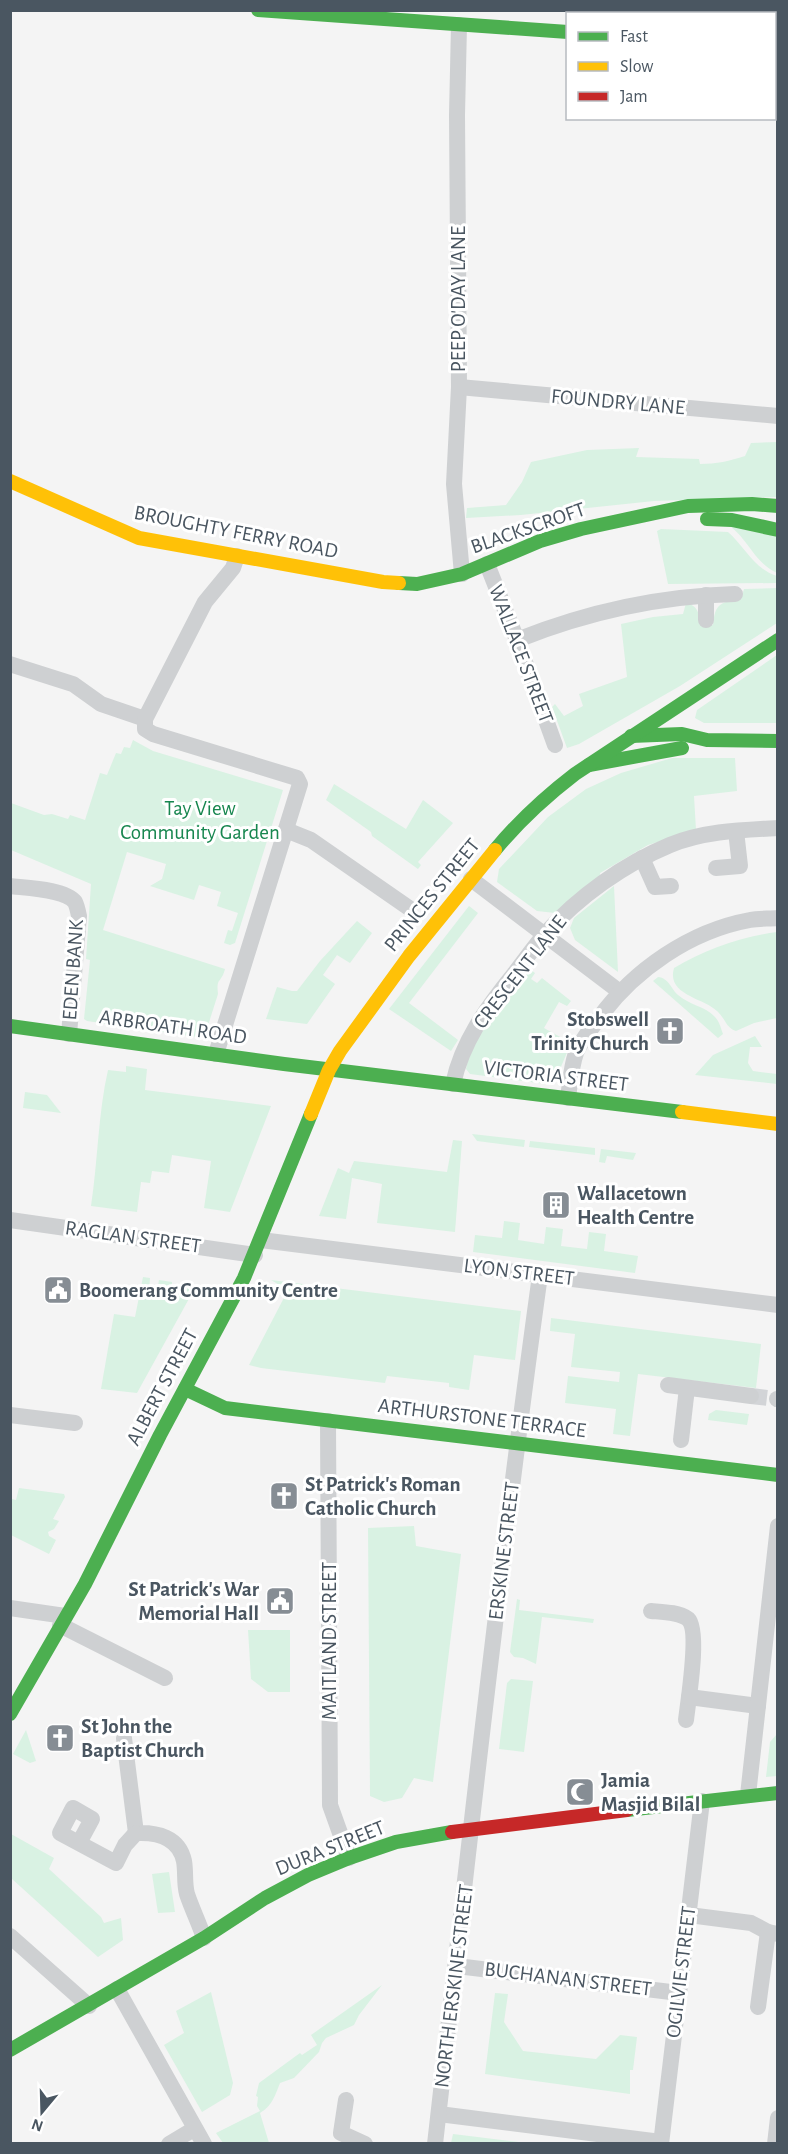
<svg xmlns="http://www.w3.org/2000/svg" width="788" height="2154" viewBox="0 0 788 2154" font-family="'Alegreya Sans',sans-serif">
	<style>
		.green { fill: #d9f2e3 }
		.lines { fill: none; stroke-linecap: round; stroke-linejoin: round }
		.street-tunnel { stroke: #d2d4d7; stroke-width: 16; stroke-dasharray: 16 8; stroke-linecap: butt }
		.street { stroke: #ced0d2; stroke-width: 16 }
		.fast { stroke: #4caf50; stroke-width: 14 }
		.slow { stroke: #ffc107; stroke-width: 14 }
		.jam { stroke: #c62828; stroke-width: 14 }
		.labels { text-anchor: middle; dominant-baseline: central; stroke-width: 6; stroke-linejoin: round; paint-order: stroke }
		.street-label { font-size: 21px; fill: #4a5661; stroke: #fff }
		.park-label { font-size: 21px; fill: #17864f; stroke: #fff }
		.poi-label { font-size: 21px; font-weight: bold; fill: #4a5661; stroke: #fff; text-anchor: start }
	</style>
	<rect width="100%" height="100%" fill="#f4f4f4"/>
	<g class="green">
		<path d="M777 442V497L654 501 521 515 466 518 467 508 506 505 522 482 531 462 587 450 639 448 636 457 699 459 700 464C716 464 730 461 745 456L751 443Z"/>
		<path d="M731 527 777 536V573C755 563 749 541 731 527Z"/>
		<path d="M661 529 728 532C745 547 754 569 777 576V583L668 584 657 531Z"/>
		<path d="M777 588V623L680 686 579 744 567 748 552 707 555 704 564 716 583 706 579 694 627 677 621 624 653 617 683 614 686 603C699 606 699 614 700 625H713C715 603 721 602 741 599L744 589Z"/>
		<polygon points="777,655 777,723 704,723 695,718 697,710"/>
		<path d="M133 740 153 751 283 790 235 943 230 945 224 943 228 930 232 931 238 913 217 906 221 892 199 885 194 900 150 886 162 879 166 864 127 852 103 930 225 969C221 984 216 977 218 994L204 1038 87 1021 84 1019 90 960 86 959 91 884 11 850V803L44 815 52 814 68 819 70 815 85 820 100 773 107 775 116 753 121 754 124 747 130 748Z"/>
		<polygon points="672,758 735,758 737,791 694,796 696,830 648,845 600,873 600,879 555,913 537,911 497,882 499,869 548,817 586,789 621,773"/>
		<polygon points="334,784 406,829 423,800 453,823 418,862 421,865 418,869 372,836 371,832 326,800"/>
		<polygon points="614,886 618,972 575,940 570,928 574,918"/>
		<polygon points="469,906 478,913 409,1003 458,1040 451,1051 389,1009"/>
		<polygon points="357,921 372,933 350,963 337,955 323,975 335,984 307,1024 266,1019 277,987 292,991 297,991 320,961"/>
		<path d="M777 932V1018L754 1023 736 1031C726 1028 725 1018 717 1011 704 998 666 995 674 968 706 949 740 937 777 932Z"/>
		<path d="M527 967 535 973 531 979 537 983 542 978 571 1001 567 1006 559 1002 544 1028 571 1043 555 1081 545 1084 470 1074 466 1069C470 1041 509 991 527 967Z"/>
		<path d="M658 977C669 978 671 989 678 995 689 1005 705 1006 715 1017 719 1021 721 1028 723 1034L718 1038 653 981Z"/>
		<polygon points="755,1036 762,1047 750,1047 748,1063 753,1071 777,1074 777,1084 695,1075 713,1055"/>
		<path d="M126 1066 147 1069 145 1090 271 1106 230 1212 204 1208 211 1161 172 1155 169 1173 152 1171 150 1183 141 1182 137 1212 91 1206C98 1160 98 1114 108 1070L126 1072Z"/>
		<polygon points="25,1092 47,1095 61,1113 23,1108"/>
		<polygon points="472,1134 525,1140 524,1147 477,1141"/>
		<polygon points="453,1140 462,1141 455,1232 377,1223 382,1184 352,1178 346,1219 319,1216 338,1168 349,1173 354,1161 447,1172"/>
		<polygon points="530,1141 595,1148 595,1155 529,1147"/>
		<polygon points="601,1149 636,1153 633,1160 607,1156 605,1163 599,1162"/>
		<polygon points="504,1221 520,1223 518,1240 544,1244 546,1227 563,1229 561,1246 587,1249 589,1232 606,1234 604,1251 638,1256 635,1273 473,1252 475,1235 502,1238"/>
		<polygon points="143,1277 150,1278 149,1291 157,1292 159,1280 172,1282 172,1287 180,1288 181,1283 196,1286 137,1393 101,1389 114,1314 135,1317"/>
		<polygon points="271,1280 521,1311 515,1360 474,1355 469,1390 449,1387 449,1383 387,1376 385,1383 261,1368 249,1365 288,1290"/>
		<polygon points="551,1318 761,1344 756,1388 638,1374 630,1436 613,1434 616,1409 565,1403 568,1376 619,1382 620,1372 571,1367 575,1334 550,1331"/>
		<polygon points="716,1410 749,1414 747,1425 708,1420 709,1414"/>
		<polygon points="19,1488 64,1494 65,1497 53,1519 59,1521 54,1529 48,1532 49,1536 56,1540 49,1554 11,1535 12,1499 16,1500"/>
		<polygon points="414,1526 416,1546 461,1554 433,1782 414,1778 402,1798 384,1802 370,1796 368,1528"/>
		<polygon points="517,1599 520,1600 519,1610 594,1619 593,1623 542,1617 536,1664 523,1658 514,1657 510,1652"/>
		<polygon points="248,1630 290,1630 290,1692 268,1692 251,1679"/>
		<polygon points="511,1679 533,1681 524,1752 499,1749 507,1683"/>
		<polygon points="26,1730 36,1761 30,1763 13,1754"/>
		<polygon points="777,1734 777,1776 766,1777 770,1742"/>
		<polygon points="11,1834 54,1858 49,1869 101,1917 104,1923 121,1918 123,1940 98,1957 11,1878"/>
		<polygon points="169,1872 175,1912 158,1913 152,1874"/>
		<path d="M382 1985 359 2015 354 2025 326 2038 322 2043 319 2052 294 2078 280 2083C275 2095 273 2105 260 2113L269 2143H223L216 2133 260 2111 257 2106 258 2097 256 2096 259 2083 300 2053 302 2055 317 2045 311 2035Z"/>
		<polygon points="211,1992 233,2083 230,2095 202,2112 164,2045 184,2033 176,2011"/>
		<polygon points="495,1993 508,1994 504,2022 523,2051 596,2059 620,2035 637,2037 633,2070 630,2070 630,2094 485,2074"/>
		<polygon points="453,2134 527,2143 451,2143"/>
	</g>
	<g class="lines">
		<polyline class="street-tunnel" points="751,1396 777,1399"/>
		<g class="street">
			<polyline points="459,25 457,115 459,387 454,484 462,574"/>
			<polyline points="459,387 778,416"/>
			<polyline points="487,564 517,640 555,745"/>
			<polyline points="706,595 706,620"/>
			<path d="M517 640C587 612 660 596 735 594"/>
			<polyline points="10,664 73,684 101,704 145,719"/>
			<polyline points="286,830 311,840 409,908"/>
			<polyline points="642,858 655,887 671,886"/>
			<polyline points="716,868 740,866 736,831"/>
			<polyline points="471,879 620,992"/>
			<path d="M10 886C27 888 65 889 75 902 77 906 78 911 79 916L69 1034"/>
			<polyline points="216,1054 300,784 297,778 153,734 145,729 145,719 205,602 233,568 237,556"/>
			<path d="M453 1084C462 1042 487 1007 514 974 524 961 534 947 545 934 578 897 624 864 670 845 704 831 742 830 778 828"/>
			<path d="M568 1098C570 1084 571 1067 576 1053 581 1040 591 1029 599 1018 634 970 690 931 750 920 759 918 769 919 778 918"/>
			<polyline points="10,1220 255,1255"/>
			<polyline points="261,1240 778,1305"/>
			<polyline points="668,1385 751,1396"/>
			<polyline points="777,1399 778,1399"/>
			<polyline points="10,1415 75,1423"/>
			<polyline points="328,1421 330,1805 349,1858"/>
			<polyline points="681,1440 687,1388"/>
			<polyline points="10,1608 65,1616"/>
			<path d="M651 1611C663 1612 678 1612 688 1619 700 1630 688 1702 686 1720"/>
			<polyline points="60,1625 165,1678"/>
			<polyline points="689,1697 758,1706"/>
			<path d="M124 1738 136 1833C157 1832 179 1837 184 1861 186 1872 184 1883 187 1894 192 1909 199 1923 204 1938"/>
			<polyline points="748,1795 778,1526"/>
			<polyline points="79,1843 92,1819 73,1808 60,1833 116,1863 125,1845 136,1833"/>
			<polyline points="689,1915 751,1923 768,1932 778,1934"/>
			<polyline points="10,1936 89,2006"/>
			<polyline points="457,1966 679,1993"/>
			<polyline points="117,1989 204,2144"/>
			<polyline points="758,2007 768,1932"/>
			<polyline points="346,2100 341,2133 365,2144"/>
			<polyline points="439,2114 661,2142"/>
			<polyline points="169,2144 194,2129"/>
			<path d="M435 2144C468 1854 500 1564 540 1275"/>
			<polyline points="661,2144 702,1801"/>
			<polyline points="775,2144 778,2118"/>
		</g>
		<g class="fast">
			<polyline points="258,10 568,32"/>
			<polyline points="774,46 778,47"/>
			<polyline points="707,519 732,520 778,530"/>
			<polyline points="399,583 417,584 462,574 540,541 581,529 688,506 752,504 778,506"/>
			<polyline points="631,736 682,734 707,740 778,741"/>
			<polyline points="589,765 682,748"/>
			<path d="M495 850C519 821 545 797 575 774L778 640"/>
			<polyline points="10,1026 284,1064 682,1112"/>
			<polyline points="185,1389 225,1408 778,1475"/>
			<polyline points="10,1714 85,1584 160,1435 244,1278 311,1114"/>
			<polyline points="627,1810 778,1793"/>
			<polyline points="10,2050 204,1938 265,1898 308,1875 349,1858 396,1842 452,1832"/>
		</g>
		<g class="slow">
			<polyline points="10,481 139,538 383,582 399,583"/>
			<polyline points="682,1112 778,1124"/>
			<polyline points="311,1114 329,1070 340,1051 409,956 495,850"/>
		</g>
		<polyline class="jam" points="452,1832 627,1810"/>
	</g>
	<defs>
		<g id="church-square" transform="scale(1.5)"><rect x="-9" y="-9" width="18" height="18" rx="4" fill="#868d94" stroke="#fff"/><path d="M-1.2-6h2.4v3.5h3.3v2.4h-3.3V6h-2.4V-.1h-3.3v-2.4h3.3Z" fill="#fff"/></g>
		<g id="building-square" transform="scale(1.5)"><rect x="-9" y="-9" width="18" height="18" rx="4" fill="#868d94" stroke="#fff"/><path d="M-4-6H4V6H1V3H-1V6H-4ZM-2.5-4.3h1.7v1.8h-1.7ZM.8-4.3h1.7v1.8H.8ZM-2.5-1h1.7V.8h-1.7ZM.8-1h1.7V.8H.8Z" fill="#fff"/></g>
		<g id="civic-square" transform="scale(1.5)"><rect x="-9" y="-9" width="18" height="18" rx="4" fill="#868d94" stroke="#fff"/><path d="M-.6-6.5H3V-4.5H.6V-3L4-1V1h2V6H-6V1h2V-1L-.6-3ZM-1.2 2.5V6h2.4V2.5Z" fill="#fff"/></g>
		<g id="mosque-square" transform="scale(1.5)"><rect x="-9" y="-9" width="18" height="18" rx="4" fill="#868d94" stroke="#fff"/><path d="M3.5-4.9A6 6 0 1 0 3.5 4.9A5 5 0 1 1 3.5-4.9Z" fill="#fff"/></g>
	</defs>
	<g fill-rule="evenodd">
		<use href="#church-square" x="670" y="1031"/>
		<use href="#building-square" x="556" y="1205"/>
		<use href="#civic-square" x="58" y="1290"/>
		<use href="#church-square" x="284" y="1496"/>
		<use href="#civic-square" x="280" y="1601"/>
		<use href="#church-square" x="60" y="1738"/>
		<use href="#mosque-square" x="580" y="1792"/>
	</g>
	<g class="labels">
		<g class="street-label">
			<text transform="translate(458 299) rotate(-90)">PEEP O'DAY LANE</text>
			<text transform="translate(618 402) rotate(5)">FOUNDRY LANE</text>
			<text transform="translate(528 528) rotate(-19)">BLACKSCROFT</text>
			<text transform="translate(236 532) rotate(11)">BROUGHTY FERRY ROAD</text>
			<text transform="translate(521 654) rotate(69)">WALLACE STREET</text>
			<text transform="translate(432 895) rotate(-51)">PRINCES STREET</text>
			<text transform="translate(73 970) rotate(-86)">EDEN BANK</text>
			<text transform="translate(520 972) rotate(-52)">CRESCENT LANE</text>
			<text transform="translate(173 1027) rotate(8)">ARBROATH ROAD</text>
			<text transform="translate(556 1076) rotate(7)">VICTORIA STREET</text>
			<text transform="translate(133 1237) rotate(8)">RAGLAN STREET</text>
			<text transform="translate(519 1272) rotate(7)">LYON STREET</text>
			<text transform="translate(162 1387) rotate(-62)">ALBERT STREET</text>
			<text transform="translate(482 1418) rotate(7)">ARTHURSTONE TERRACE</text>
			<text transform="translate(504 1551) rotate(-83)">ERSKINE STREET</text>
			<text transform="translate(329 1641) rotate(-90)">MAITLAND STREET</text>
			<text transform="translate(330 1848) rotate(-22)">DURA STREET</text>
			<text transform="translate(681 1972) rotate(-83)">OGILVIE STREET</text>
			<text transform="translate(568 1979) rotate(7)">BUCHANAN STREET</text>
			<text transform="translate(454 1986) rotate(-83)">NORTH ERSKINE STREET</text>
		</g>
		<g class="park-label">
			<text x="200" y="808">Tay View<tspan x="200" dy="24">Community Garden</tspan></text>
		</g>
		<g class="poi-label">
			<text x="649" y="1019" text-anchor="end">Stobswell<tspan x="649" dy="24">Trinity Church</tspan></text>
			<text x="577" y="1193">Wallacetown<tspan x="577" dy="24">Health Centre</tspan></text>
			<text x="79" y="1290">Boomerang Community Centre</text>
			<text x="305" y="1484">St Patrick's Roman<tspan x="305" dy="24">Catholic Church</tspan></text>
			<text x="259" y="1589" text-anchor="end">St Patrick's War<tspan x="259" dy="24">Memorial Hall</tspan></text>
			<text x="81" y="1726">St John the<tspan x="81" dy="24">Baptist Church</tspan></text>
			<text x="601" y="1780">Jamia<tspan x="601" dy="24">Masjid Bilal</tspan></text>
		</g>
	</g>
	<rect width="788" height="2154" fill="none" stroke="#4a5661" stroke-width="24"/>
	<rect x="566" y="12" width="210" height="108" fill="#ffffff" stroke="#b7bbc0" stroke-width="1.5"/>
	<rect x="578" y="32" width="30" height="9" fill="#4caf50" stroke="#b7bbc0" stroke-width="1.5"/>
	<text x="620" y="42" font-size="18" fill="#4a5661">Fast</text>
	<rect x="578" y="62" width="30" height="9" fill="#ffc107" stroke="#b7bbc0" stroke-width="1.5"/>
	<text x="620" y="72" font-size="18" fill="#4a5661">Slow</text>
	<rect x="578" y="92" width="30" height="9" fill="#c62828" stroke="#b7bbc0" stroke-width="1.5"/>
	<text x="620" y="102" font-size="18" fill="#4a5661">Jam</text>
	<g transform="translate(42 2112) rotate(199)" stroke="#ffffff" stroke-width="4.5" paint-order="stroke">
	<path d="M0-4.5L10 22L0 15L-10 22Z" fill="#4a5661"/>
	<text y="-9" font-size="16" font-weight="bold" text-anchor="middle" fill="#4a5661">N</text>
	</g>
</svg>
